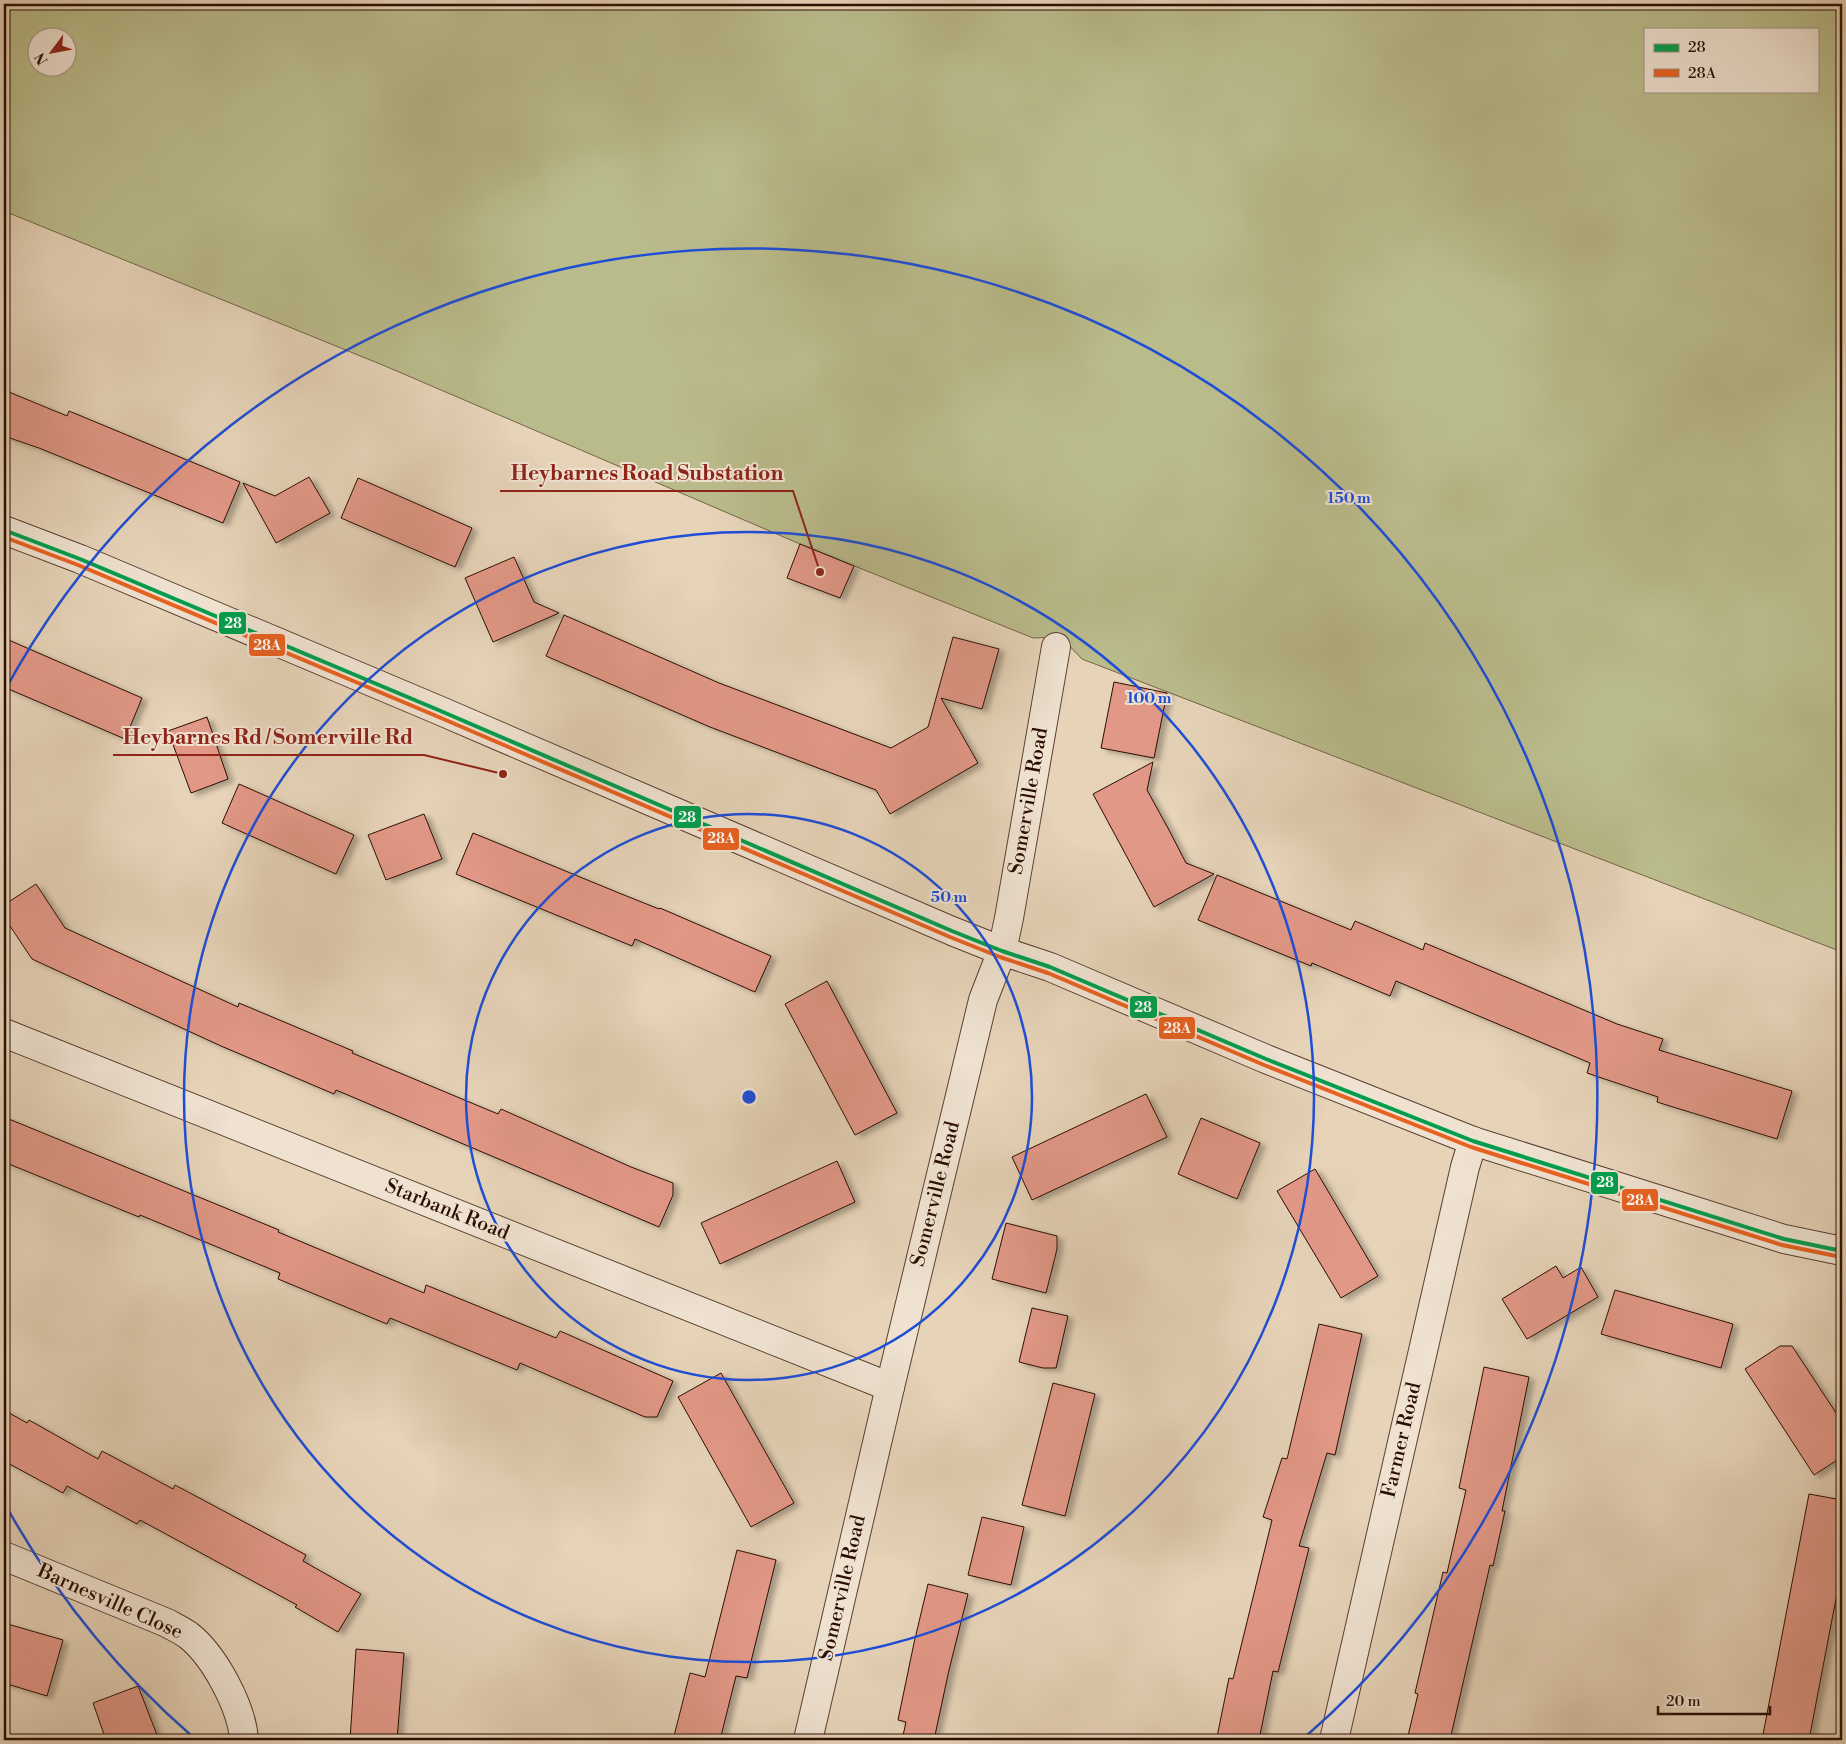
<svg xmlns="http://www.w3.org/2000/svg" width="1846" height="1744" viewBox="0 0 1846 1744" font-family="'Libre Bodoni',serif">
	<style>
		.green { fill: #babb8b; stroke: #726446; fill-rule: evenodd }
		.building { fill: #e29887; stroke: #2b0e02; filter: url(#shadow) }
		.lines { fill: none; stroke-linecap: round; stroke-linejoin: round }
		.minor-casing { stroke: #5a3f30; stroke-width: 30 }
		.minor { stroke: #efe2d1; stroke-width: 28 }
		.bus-1-casing { stroke: #efe2d1; stroke-width: 8 }
		.bus-2-casing { stroke: #efe2d1; stroke-width: 8 }
		.bus-1 { stroke: #029e4d; stroke-width: 4 }
		.bus-2 { stroke: #e86120; stroke-width: 4 }
		.ring { fill: none; stroke: #1d4ed8; stroke-width: 2.5 }
		.labels { text-anchor: middle; dominant-baseline: central; stroke-width: 4; stroke-linejoin: round; paint-order: stroke }
		.street-label { font-size: 20px; fill: #2b0e02; stroke: #efe2d1 }
		.centre { fill: #1d4ed8; stroke: #efe2d1; stroke-width: 2.5 }
		.ring-label { font-size: 15px; text-anchor: middle; font-weight: bold; fill: #1d4ed8; stroke: #efe2d1; stroke-width: 4; stroke-linejoin: round; paint-order: stroke }
		.leader { fill: none; stroke: #8f2418; stroke-width: 2 }
		.callout-dot { fill: #8f2418; stroke: #efe2d1; stroke-width: 2 }
		.callout-label { font-size: 21px; text-anchor: middle; font-weight: bold; fill: #8f2418; stroke: #efe2d1; stroke-width: 4; stroke-linejoin: round; paint-order: stroke }
		.line-badge { stroke: #efe2d1; stroke-width: 2 }
		.badge-label { font-size: 14px; text-anchor: middle; font-weight: bold; fill: #fff }
	</style>
	<defs>
		<filter id="shadow"><feDropShadow dx="5.5" dy="3" stdDeviation="2.5" flood-color="#0004"/></filter>
	</defs>
	<rect width="100%" height="100%" fill="#e6d3b8"/>
	<filter id="stains"><feTurbulence type="fractalNoise" baseFrequency=".004" numOctaves="4"/><feColorMatrix values="0 0 0 0 .2 0 0 0 0 .09 0 0 0 0 .02 0 0 0 .5 -.17"/></filter>
	<radialGradient id="worn" r=".72"><stop offset=".6" stop-color="#630" stop-opacity="0"/><stop offset="1" stop-color="#630" stop-opacity=".3"/></radialGradient>
	<path class="green" d="M4 4H1842V952L1082 659 1061 637 1033 638 800 544 385 366 4 211ZM1645 29H1817V91H1645ZM38 38H68V68H38Z"/>
	<g class="building">
		<polygon points="4,390 67,416 69,411 240,482 223,523 39,448 4,436"/>
		<polygon points="309,477 330,513 276,543 243,483 275,496"/>
		<polygon points="358,478 472,528 455,567 341,518"/>
		<polygon points="800,544 854,566 840,598 787,578"/>
		<polygon points="514,557 534,602 559,613 493,642 465,578"/>
		<polygon points="564,615 719,683 891,748 928,727 953,637 999,649 982,709 941,698 978,763 890,814 876,790 710,727 546,656"/>
		<polygon points="4,638 142,698 125,739 4,687"/>
		<polygon points="1114,682 1167,693 1154,758 1101,748"/>
		<polygon points="207,717 228,779 191,793 168,731"/>
		<polygon points="1153,762 1147,790 1169,830 1186,863 1214,874 1154,907 1093,794"/>
		<polygon points="239,784 354,835 336,874 222,823"/>
		<polygon points="424,814 442,859 386,880 368,835"/>
		<polygon points="473,833 619,893 659,909 660,908 771,956 755,992 635,939 632,946 456,874"/>
		<polygon points="1217,875 1351,930 1355,921 1423,950 1425,943 1617,1024 1663,1039 1659,1050 1792,1091 1777,1139 1657,1102 1658,1097 1587,1073 1590,1063 1396,981 1390,996 1312,963 1311,966 1198,920"/>
		<polygon points="36,884 65,928 238,1007 239,1003 353,1051 352,1053 498,1114 501,1109 631,1167 673,1183 673,1195 659,1227 336,1090 334,1094 221,1046 32,959 4,917 4,905"/>
		<polygon points="827,981 897,1113 855,1135 785,1004"/>
		<polygon points="1146,1094 1167,1137 1032,1200 1012,1157"/>
		<polygon points="4,1117 279,1230 278,1232 424,1293 426,1285 556,1338 560,1331 673,1381 657,1417 645,1417 520,1363 517,1370 390,1318 387,1324 278,1279 280,1273 140,1215 139,1217 4,1162"/>
		<polygon points="1201,1118 1260,1143 1237,1199 1178,1174"/>
		<polygon points="837,1161 855,1202 720,1264 701,1223"/>
		<polygon points="1315,1169 1378,1276 1341,1298 1277,1191"/>
		<polygon points="1006,1223 1057,1236 1057,1249 1046,1293 992,1279"/>
		<polygon points="1556,1266 1563,1278 1581,1267 1598,1297 1527,1339 1502,1299"/>
		<polygon points="1615,1290 1733,1324 1721,1368 1601,1334"/>
		<polygon points="1032,1308 1068,1316 1056,1368 1043,1368 1019,1362"/>
		<polygon points="1319,1324 1362,1334 1335,1455 1327,1453 1299,1546 1309,1548 1278,1672 1273,1671 1259,1740 1233,1740 1217,1737 1229,1678 1233,1679 1272,1520 1263,1517 1282,1458 1287,1459"/>
		<polygon points="1780,1346 1792,1346 1842,1422 1842,1457 1814,1475 1745,1369"/>
		<polygon points="1484,1367 1529,1377 1502,1511 1505,1511 1493,1566 1490,1565 1450,1740 1407,1740 1418,1694 1415,1693 1443,1572 1447,1573 1466,1490 1459,1488"/>
		<polygon points="721,1373 794,1503 751,1527 678,1397"/>
		<polygon points="1053,1383 1095,1394 1065,1516 1022,1505"/>
		<polygon points="4,1410 27,1423 29,1420 98,1459 102,1451 173,1489 175,1485 306,1555 303,1561 361,1594 338,1632 295,1607 297,1605 140,1520 137,1524 67,1486 63,1493 4,1461"/>
		<polygon points="1809,1494 1842,1500 1842,1567 1809,1740 1762,1740"/>
		<polygon points="982,1517 1024,1527 1011,1585 968,1575"/>
		<polygon points="737,1550 776,1560 747,1678 736,1676 720,1740 673,1740 690,1673 705,1677"/>
		<polygon points="928,1584 968,1594 949,1670 934,1740 902,1740 906,1722 898,1720 914,1643"/>
		<polygon points="4,1623 63,1640 47,1696 4,1683"/>
		<polygon points="356,1649 404,1653 397,1740 350,1740"/>
		<polygon points="138,1686 159,1740 106,1740 93,1703"/>
	</g>
	<g class="lines">
		<g class="minor-casing">
			<g id="minor">
				<polyline points="4,530 80,559 436,709 952,931 1002,951 1050,967 1266,1059 1473,1141 1784,1239 1842,1251"/>
				<polyline points="4,1033 890,1387"/>
				<path d="M4 1556 167 1623C174 1627 181 1630 188 1635 214 1655 242 1707 244 1740"/>
				<polyline points="808,1740 890,1387 983,1000 1002,951 1009,918 1056,647"/>
				<polyline points="1334,1740 1465,1167 1473,1141"/>
			</g>
		</g>
		<use href="#minor" class="minor"/>
		<g class="bus-1-casing">
			<polyline id="bus-1" points="4,530 80,559 436,709 952,931 1002,951 1050,967 1266,1059 1473,1141 1784,1239 1842,1251"/>
		</g>
		<g class="bus-2-casing">
			<polyline id="bus-2" points="4,537 78,565 434,715 950,937 1000,957 1048,973 1264,1065 1471,1147 1782,1245 1841,1257"/>
		</g>
		<use href="#bus-1" class="bus-1"/>
		<use href="#bus-2" class="bus-2"/>
	</g>
	<g class="ring">
		<circle cx="749" cy="1097" r="283"/>
		<circle cx="749" cy="1097" r="565"/>
		<path d="M193 1737A848 848 0 0 1 4 1502M4 692A848 848 0 1 1 1305 1737"/>
	</g>
	<g class="labels">
		<g class="street-label">
			<text transform="translate(1029 801) rotate(-80)">Somerville Road</text>
			<text transform="translate(936 1194) rotate(-76)">Somerville Road</text>
			<text transform="translate(447 1210) rotate(22)">Starbank Road</text>
			<text transform="translate(1402 1440) rotate(-77)">Farmer Road</text>
			<text transform="translate(843 1588) rotate(-77)">Somerville Road</text>
			<text transform="translate(110 1602) rotate(24)">Barnesville Close</text>
		</g>
	</g>
	<circle cx="749" cy="1097" r="8" class="centre"/>
	<g class="ring-label">
		<text x="1349" y="503">150 m</text>
		<text x="1149" y="703">100 m</text>
		<text x="949" y="902">50 m</text>
	</g>
	<path class="leader" d="M820 572L793 491H500M503 774L424 755H113"/>
	<g class="callout-dot">
		<circle cx="820" cy="572" r="5"/>
		<circle cx="503" cy="774" r="5"/>
	</g>
	<g class="callout-label">
		<text x="647" y="480">Heybarnes Road Substation</text>
		<text x="268" y="744">Heybarnes Rd / Somerville Rd</text>
	</g>
	<g class="line-badge">
		<rect x="218" y="611" width="29" height="24" rx="5" fill="#029e4d"/>
		<rect x="248" y="633" width="38" height="24" rx="5" fill="#e86120"/>
		<rect x="673" y="805" width="29" height="24" rx="5" fill="#029e4d"/>
		<rect x="702" y="827" width="38" height="24" rx="5" fill="#e86120"/>
		<rect x="1129" y="995" width="29" height="24" rx="5" fill="#029e4d"/>
		<rect x="1158" y="1016" width="38" height="24" rx="5" fill="#e86120"/>
		<rect x="1590" y="1171" width="29" height="24" rx="5" fill="#029e4d"/>
		<rect x="1621" y="1188" width="38" height="24" rx="5" fill="#e86120"/>
	</g>
	<g class="badge-label">
		<text x="233" y="628">28</text>
		<text x="267" y="650">28A</text>
		<text x="687" y="822">28</text>
		<text x="721" y="843">28A</text>
		<text x="1143" y="1012">28</text>
		<text x="1177" y="1033">28A</text>
		<text x="1605" y="1187">28</text>
		<text x="1640" y="1205">28A</text>
	</g>
	<rect width="1846" height="1744" fill="none" stroke="#e6d3b8" stroke-width="20"/>
	<rect x="5" y="5" width="1836" height="1734" fill="none" stroke="#2b0e02" stroke-width="2.5"/>
	<rect x="10" y="10" width="1826" height="1724" fill="none" stroke="#2b0e02"/>
	<rect x="1644" y="28" width="175" height="65" fill="#efe2d1" stroke="#a18d7e"/>
	<rect x="1654" y="44" width="25" height="8" fill="#029e4d" stroke="#a18d7e"/>
	<text x="1688" y="52" font-size="15" fill="#2b0e02">28</text>
	<rect x="1654" y="69" width="25" height="8" fill="#e86120" stroke="#a18d7e"/>
	<text x="1688" y="78" font-size="15" fill="#2b0e02">28A</text>
	<g transform="translate(52 52) rotate(238)"><circle r="24" fill="#efe2d1" stroke="#a18d7e"/>
	<path d="M0-4L9 19L0 12L-9 19Z" fill="#8f2418"/>
	<text y="-8" font-size="14" font-weight="bold" text-anchor="middle" fill="#2b0e02">N</text>
	</g>
	<path d="M1658 1706v8h112v-8" fill="none" stroke="#2b0e02" stroke-width="2.5"/>
	<text x="1666" y="1706" font-size="15" fill="#2b0e02" stroke="#efe2d1" stroke-width="4" paint-order="stroke">20 m</text>
	<rect width="100%" height="100%" filter="url(#stains)"/>
	<rect width="100%" height="100%" fill="url(#worn)"/>
</svg>
